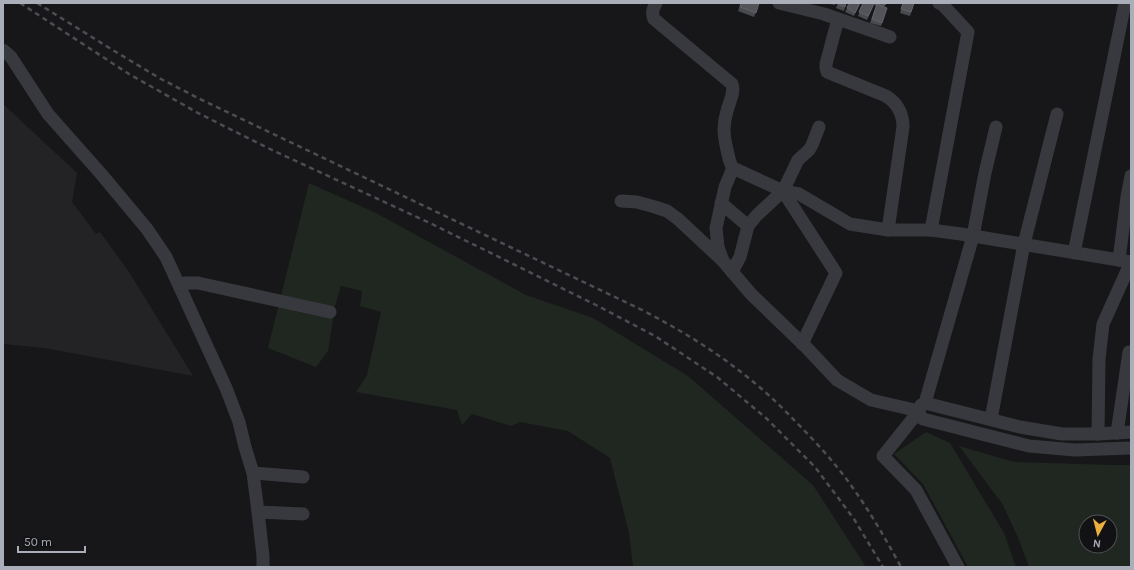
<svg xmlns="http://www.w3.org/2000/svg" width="1134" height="570" viewBox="0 0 1134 570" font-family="Karla,sans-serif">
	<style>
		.built { fill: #232326 }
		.green { fill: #1f2720; fill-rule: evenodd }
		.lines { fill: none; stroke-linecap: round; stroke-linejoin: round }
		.minor { stroke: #38393e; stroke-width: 13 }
		.rail { stroke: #4b4d53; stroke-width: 2.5; stroke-dasharray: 5 4; stroke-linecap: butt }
		.wall { fill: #484a4e }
		.building { fill: #535459; stroke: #606268 }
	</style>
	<rect width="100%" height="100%" fill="#171719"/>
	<polygon class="built" points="3,104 77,173 72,202 96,234 100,232 129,272 193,376 45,348 3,344"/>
	<g class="green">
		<polygon points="309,183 376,213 526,295 593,318 688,376 813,485 866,567 633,567 629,533 610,458 568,431 520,422 511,426 472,414 462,425 457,410 356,392 367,375 381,312 360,306 362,291 341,286 335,306 328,351 316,367 268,348"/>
		<polygon points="926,432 950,443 1004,533 1016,567 968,567 923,484 894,454"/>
		<path d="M959 446 1014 462 1111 465H1131V567H1029L1019 540 1003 505ZM1086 522H1110V546H1086Z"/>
	</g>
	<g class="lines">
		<g class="minor">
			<path d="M656 3C653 9 651 13 654 19L732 84C735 93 729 102 727 111 722 127 724 138 728 154 729 159 730 164 733 168L783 191 799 194 850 224 888 230H931L961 234 1131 262"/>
			<polyline points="779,3 824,14 890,37"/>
			<path d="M838 19 826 64V68L827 72 886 96C897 103 903 113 903 127L888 230"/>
			<polyline points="3,50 11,57 48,114 102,175 147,229 166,257 226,388 239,422 245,447 253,473 258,512 263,556 263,567"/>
			<polyline points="733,168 725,187 716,228 718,247 723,261 751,294 806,347 837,380 871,400 919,411"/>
			<polyline points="783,191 836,273 802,344"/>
			<polyline points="621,201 637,202 655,207 667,211 678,219 722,260"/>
			<polyline points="721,203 748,226"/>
			<polyline points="931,230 968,32 942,4 939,3"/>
			<polyline points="1074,253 1125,3"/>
			<polyline points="1119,260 1127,197 1131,176"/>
			<polyline points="732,272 740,257 748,226 757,215 783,191 798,160 809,150 812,145 819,127"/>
			<polyline points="179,284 186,283 198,283 330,312"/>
			<polyline points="925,403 973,236 985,173 996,127"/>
			<polyline points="919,411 920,417 923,419 1029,446 1075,450 1131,448"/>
			<polyline points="991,419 1024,244 1057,114"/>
			<polyline points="1117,433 1129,352"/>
			<polyline points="1098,434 1099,359 1103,324 1131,262"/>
			<polyline points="253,473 303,477"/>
			<polyline points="258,512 303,514"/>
			<polyline points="958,567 916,490 883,456 919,411 921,405 925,403 1020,427 1062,434 1098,434 1131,432"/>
		</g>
		<g class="rail">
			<polyline points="20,3 129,74 198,113 272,150 432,224 596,305 655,336 717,377 766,418 815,467 854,519 883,567"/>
			<path d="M37 3 116 52 161 79 200 99 640 309C673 326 704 344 733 366 755 382 776 401 794 420 809 435 824 451 837 467 862 498 882 532 901 567"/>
		</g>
	</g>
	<g class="wall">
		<polygon points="741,3 759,3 754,17 738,11"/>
		<polygon points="824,3 836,3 835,5"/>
		<polygon points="838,3 846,3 844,11 836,8"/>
		<polygon points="860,3 854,16 845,12 847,8"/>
		<polygon points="863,3 886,3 884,7 887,8 881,26 870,23 876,6 874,5 867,20 858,16"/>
		<polygon points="903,3 914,3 910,16 900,13"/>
	</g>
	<g class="building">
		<polygon points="741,3 759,3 756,13 740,7"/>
		<polygon points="838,3 846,3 845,7 838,4"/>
		<polygon points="849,3 860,3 855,13 847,8"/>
		<polygon points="863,3 874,3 868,16 859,12"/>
		<polygon points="880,3 886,3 885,5"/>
		<polygon points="903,3 914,3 911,12 901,9"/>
		<polygon points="877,4 887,8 882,23 872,19"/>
	</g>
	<rect width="1134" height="570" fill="none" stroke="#aaaeb8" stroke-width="8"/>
	<g transform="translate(1098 534) rotate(187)"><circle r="19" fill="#121214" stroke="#4f5056"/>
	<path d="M0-3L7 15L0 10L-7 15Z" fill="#ebaf3d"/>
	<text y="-6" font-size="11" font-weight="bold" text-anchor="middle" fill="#aaaeb8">N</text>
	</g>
	<path d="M18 546v6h67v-6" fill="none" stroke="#aaaeb8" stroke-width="2"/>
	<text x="24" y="546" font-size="12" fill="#aaaeb8" stroke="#121214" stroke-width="3" paint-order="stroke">50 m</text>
</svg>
